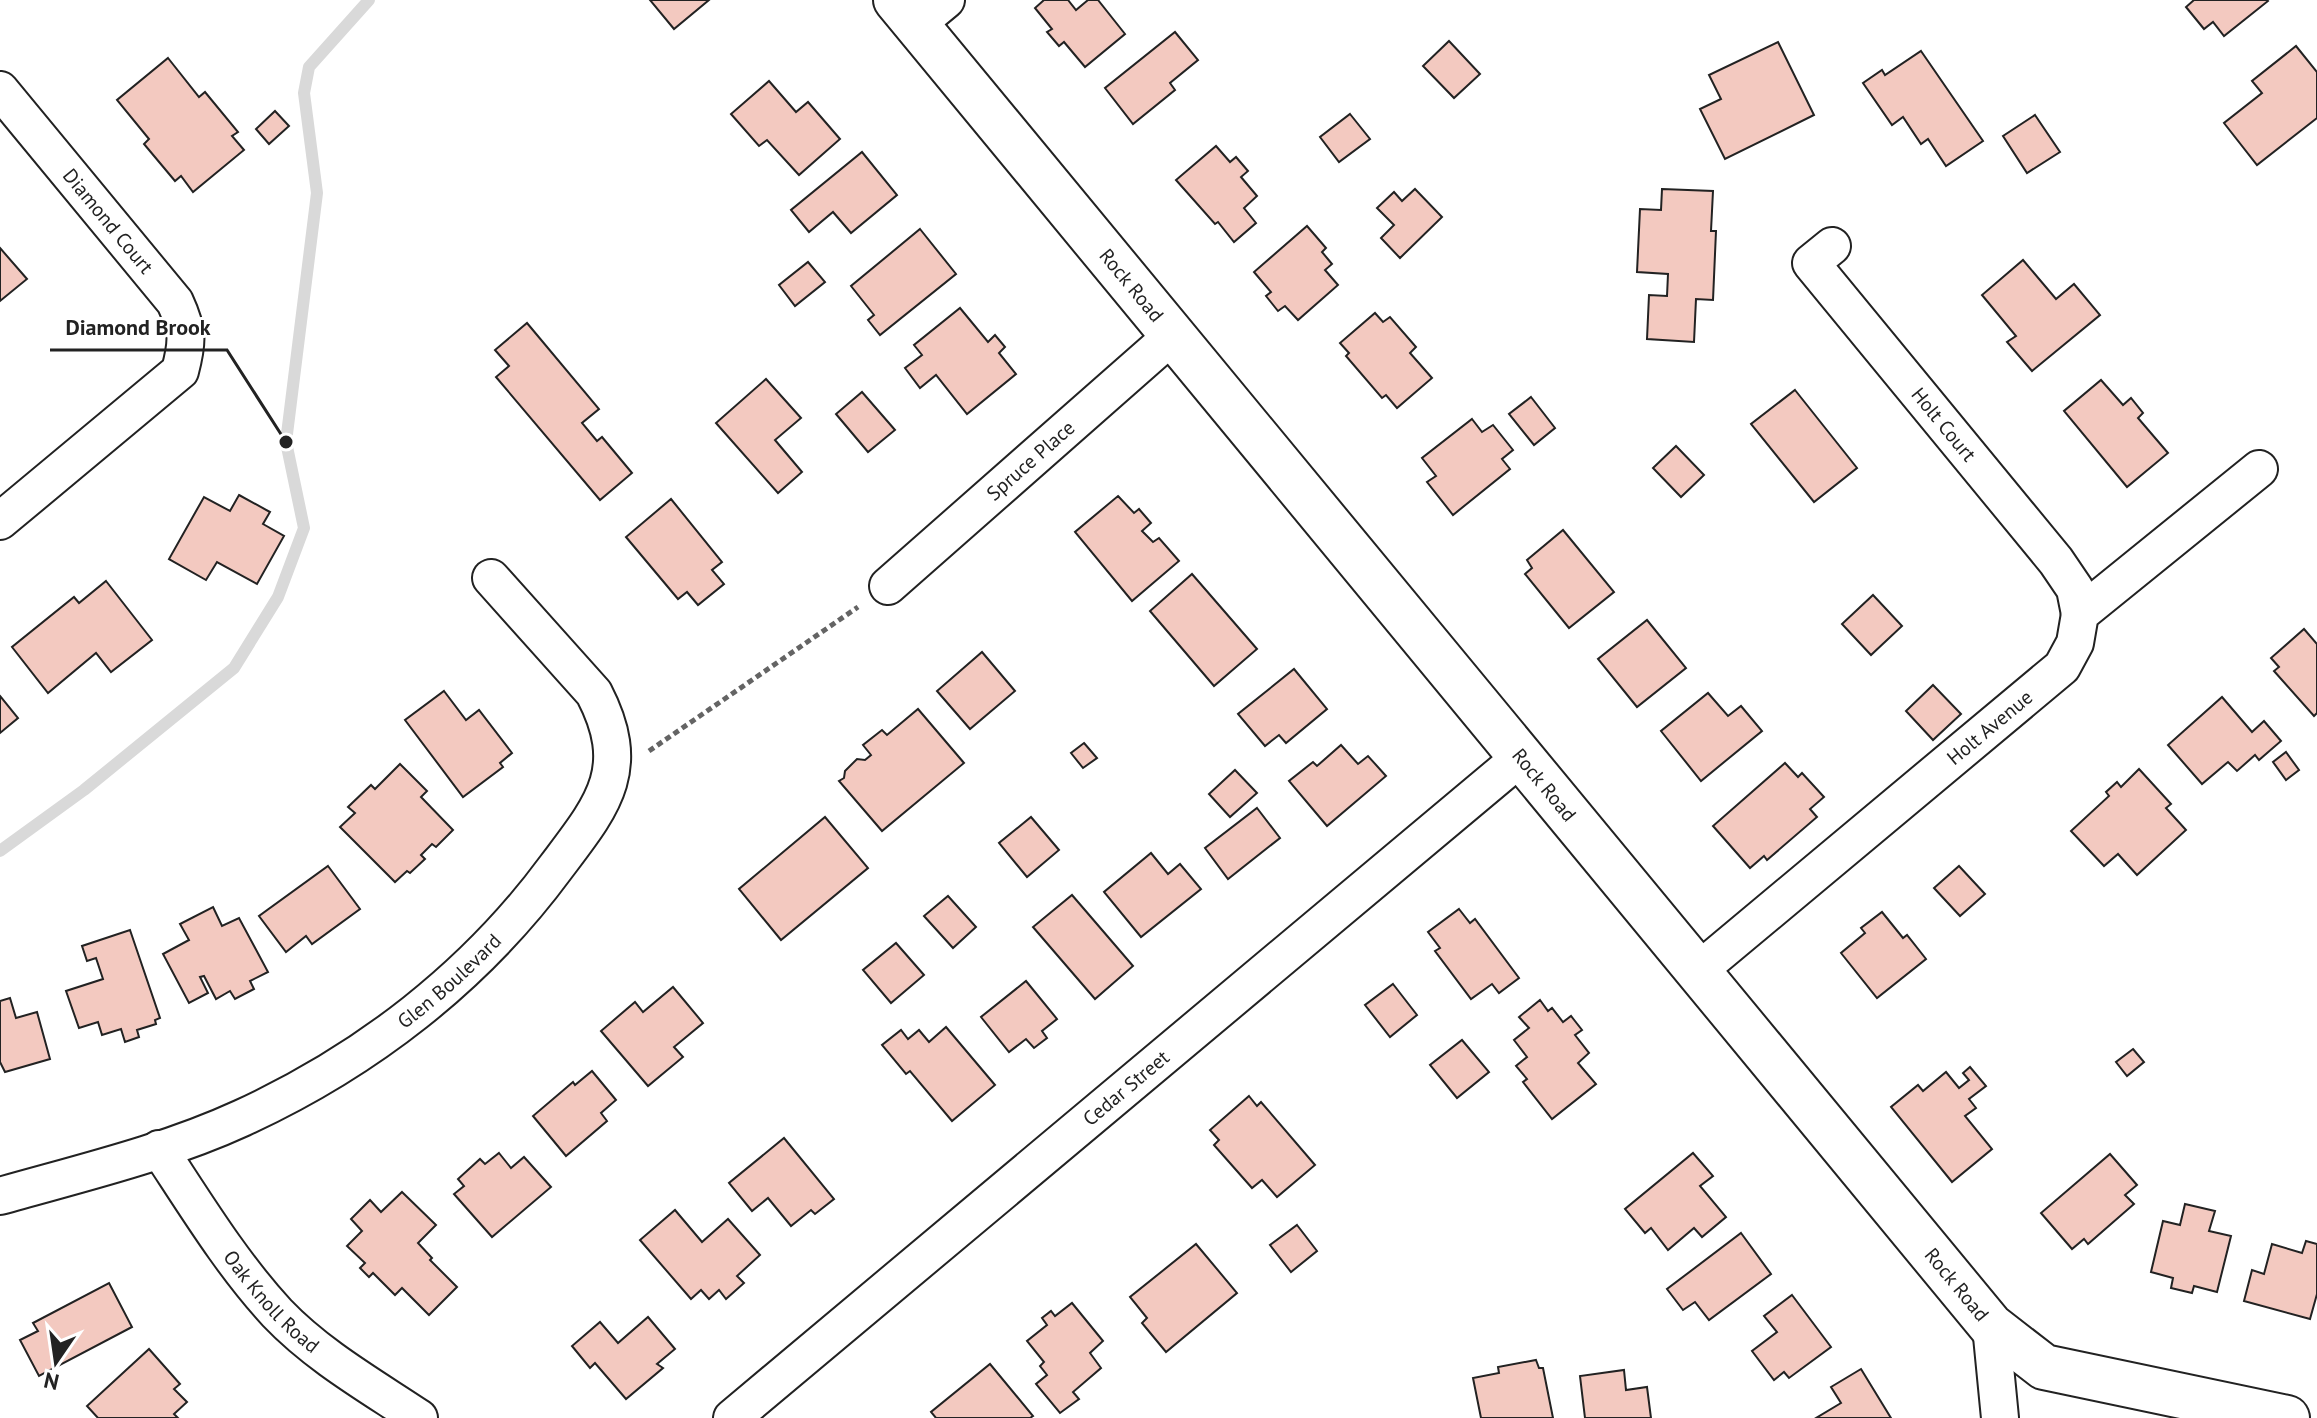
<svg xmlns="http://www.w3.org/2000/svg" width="2317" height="1418" viewBox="0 0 2317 1418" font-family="'PT Sans',sans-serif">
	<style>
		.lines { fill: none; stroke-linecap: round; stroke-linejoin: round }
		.stream { stroke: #d9d9d9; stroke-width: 12 }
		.building { fill: #f3c9c0; stroke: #222; stroke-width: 2 }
		.street-casing { stroke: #222; stroke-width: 40 }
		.secondary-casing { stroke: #222; stroke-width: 48 }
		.path { stroke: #646464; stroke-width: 5; stroke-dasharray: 6 4; stroke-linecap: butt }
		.street { stroke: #fff; stroke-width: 36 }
		.secondary { stroke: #fff; stroke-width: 44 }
		.labels { text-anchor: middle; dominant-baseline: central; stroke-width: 6; stroke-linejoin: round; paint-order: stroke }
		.street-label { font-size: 20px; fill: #222; stroke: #fff }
		.leader { fill: none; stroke: #222; stroke-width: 3 }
		.callout-dot { fill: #222; stroke: #fff; stroke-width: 3 }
		.callout-label { font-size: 22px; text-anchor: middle; font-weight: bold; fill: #222; stroke: #fff; stroke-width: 6; stroke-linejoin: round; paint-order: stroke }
	</style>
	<rect width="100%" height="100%" fill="#fff"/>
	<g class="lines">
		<polyline class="stream" points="0,851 84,790 234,668 278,597 304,528 286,442 317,193 304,93 309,67 369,0"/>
	</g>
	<g class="building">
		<polygon points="650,0 709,0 674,29"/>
		<polygon points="1044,0 1068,0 1076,10 1088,0 1098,0 1125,34 1085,67 1064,42 1059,46 1047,32 1052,29 1035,8"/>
		<polygon points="2194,0 2267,0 2268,1 2224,36 2213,22 2204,29 2186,7"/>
		<polygon points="1175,32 1198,60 1170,83 1175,90 1133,124 1105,88"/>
		<polygon points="1449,41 1480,74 1454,98 1423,66"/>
		<polygon points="1778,42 1814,115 1725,159 1700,109 1721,99 1709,75"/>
		<polygon points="2296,46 2317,72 2317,118 2257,165 2224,123 2262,93 2252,81"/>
		<polygon points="1921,51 1983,141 1946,166 1928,139 1921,144 1903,117 1892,125 1863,83 1882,70 1885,75"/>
		<polygon points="168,58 199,97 205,92 238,132 232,136 244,150 193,192 181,176 175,181 144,144 149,139 117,100"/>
		<polygon points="769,81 796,112 808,102 840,139 799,175 767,140 759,146 731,114"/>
		<polygon points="275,111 289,126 269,144 256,129"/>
		<polygon points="1350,114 1370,139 1339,162 1320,137"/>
		<polygon points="2035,115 2060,152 2027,173 2003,136"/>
		<polygon points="1216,146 1230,162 1236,157 1248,171 1241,177 1257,196 1244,208 1256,223 1234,242 1218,222 1215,224 1176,180"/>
		<polygon points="862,152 897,195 851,233 833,212 809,232 791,210"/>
		<polygon points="1415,189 1442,217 1400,258 1381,238 1394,225 1377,208 1394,192 1402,201"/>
		<polygon points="1662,189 1713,191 1711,231 1716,231 1713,300 1696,299 1694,342 1647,339 1649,295 1667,296 1668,274 1637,272 1640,209 1661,210"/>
		<polygon points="1307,226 1326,248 1322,252 1332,264 1325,270 1338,285 1298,320 1285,306 1278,311 1266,296 1271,292 1254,272"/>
		<polygon points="920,229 956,274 880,335 868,320 874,315 851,286"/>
		<polygon points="0,248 27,279 0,301"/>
		<polygon points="2023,260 2056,299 2074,284 2100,315 2032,371 2007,342 2016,336 1982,295"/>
		<polygon points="808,262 825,282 795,306 779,285"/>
		<polygon points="960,308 988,342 995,335 1005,347 999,353 1016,374 967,414 936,375 920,388 905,368 922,355 914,345"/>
		<polygon points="1375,313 1383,322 1390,317 1416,347 1410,353 1432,378 1397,408 1386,395 1382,398 1346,356 1349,353 1340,343"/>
		<polygon points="527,323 599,409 582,423 597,441 602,437 632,473 600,500 496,377 509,366 495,350"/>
		<polygon points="766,379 801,418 775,440 802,472 778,493 716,423"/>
		<polygon points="2101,380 2123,405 2131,398 2143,413 2138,418 2168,453 2127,487 2064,411"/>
		<polygon points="1795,390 1857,468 1814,502 1751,424"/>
		<polygon points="862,392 895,430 868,452 836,414"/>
		<polygon points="1531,397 1555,428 1534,445 1509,414"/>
		<polygon points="1472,419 1482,432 1493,425 1513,450 1502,459 1510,469 1453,515 1427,482 1436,476 1422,458"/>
		<polygon points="1676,446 1704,475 1681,497 1653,468"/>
		<polygon points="239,495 270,512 263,524 284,536 257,584 217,562 206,580 169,559 204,497 230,511"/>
		<polygon points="1118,496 1134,513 1139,509 1151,523 1142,531 1153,542 1159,538 1179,561 1132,601 1075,532"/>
		<polygon points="671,499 722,562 712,570 724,584 698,605 687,592 678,599 626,537"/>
		<polygon points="1563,530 1614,592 1569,628 1525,574 1532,568 1527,560"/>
		<polygon points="1192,574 1257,649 1214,686 1150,611"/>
		<polygon points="106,581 152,640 111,672 96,653 48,693 12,647 74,597 79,603"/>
		<polygon points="1873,595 1902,626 1871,655 1842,624"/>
		<polygon points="1647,620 1686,668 1637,707 1598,659"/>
		<polygon points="2304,629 2317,644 2317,713 2314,716 2274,671 2279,667 2271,658"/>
		<polygon points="982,652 1015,691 970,729 937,691"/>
		<polygon points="1294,669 1327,709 1286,743 1279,735 1265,746 1238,714"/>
		<polygon points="1933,685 1961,714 1933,740 1906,711"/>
		<polygon points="444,691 466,720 479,710 512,753 500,763 503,767 463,797 405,720"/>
		<polygon points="1708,693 1728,716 1741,706 1762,731 1701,781 1661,731"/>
		<polygon points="0,696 18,718 0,733"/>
		<polygon points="2222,697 2252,732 2264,721 2281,741 2259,760 2255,755 2237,771 2228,762 2202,784 2168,745"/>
		<polygon points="918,709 964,763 882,831 839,781 844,778 845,771 857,759 865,760 871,755 863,745 882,730 887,735"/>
		<polygon points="1084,743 1097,758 1083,768 1071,753"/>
		<polygon points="1341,745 1358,764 1368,756 1386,776 1327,826 1289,781 1313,762 1317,766"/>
		<polygon points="2286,752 2299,770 2286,780 2273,762"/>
		<polygon points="1785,763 1798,777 1802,773 1824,797 1810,809 1817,817 1767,860 1764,856 1750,868 1713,826"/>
		<polygon points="400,764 427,791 421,797 453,830 436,847 432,844 421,855 425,859 410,873 407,871 395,882 340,827 355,813 348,807 371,785 375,789"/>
		<polygon points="2139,769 2171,804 2166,808 2186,830 2137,875 2118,854 2104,866 2071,831 2109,796 2106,792 2117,782 2121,787"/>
		<polygon points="1235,770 1257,793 1230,817 1209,794"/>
		<polygon points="1257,808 1280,838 1228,879 1205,848"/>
		<polygon points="825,817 868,868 781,940 739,889"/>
		<polygon points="1031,817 1059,850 1027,877 999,843"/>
		<polygon points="1151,853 1168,874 1180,864 1201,889 1141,937 1104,892"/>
		<polygon points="328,866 360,909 312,944 306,936 286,952 259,916"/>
		<polygon points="1959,866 1985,894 1960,916 1934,888"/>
		<polygon points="1072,895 1133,966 1095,999 1033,927"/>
		<polygon points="948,896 976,927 953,948 924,916"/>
		<polygon points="213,907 222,926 239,918 268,972 250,981 254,989 235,999 230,991 216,999 204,976 200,977 208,993 189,1003 163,954 189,940 180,924"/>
		<polygon points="1459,909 1470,923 1475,919 1519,978 1499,993 1492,984 1471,999 1435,951 1440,948 1428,932"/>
		<polygon points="1882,912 1903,938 1907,935 1926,959 1877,998 1841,953 1865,933 1861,928"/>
		<polygon points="130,930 160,1018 155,1020 156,1024 137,1030 139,1037 125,1042 121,1029 102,1035 98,1022 79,1028 66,991 103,979 96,958 87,961 82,946"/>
		<polygon points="896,943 924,975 891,1003 863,970"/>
		<polygon points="1026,981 1057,1019 1042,1031 1047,1038 1034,1048 1026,1039 1009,1052 981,1017"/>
		<polygon points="1393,984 1417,1015 1390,1037 1365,1005"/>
		<polygon points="673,987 703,1023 674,1047 683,1057 648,1086 601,1031 635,1002 643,1012"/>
		<polygon points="10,998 16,1018 37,1012 50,1059 5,1072 0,1062 0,1001"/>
		<polygon points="1540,1000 1548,1011 1552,1008 1563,1022 1571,1016 1582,1030 1575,1035 1589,1053 1578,1063 1596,1084 1552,1119 1523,1082 1527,1079 1516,1066 1527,1057 1514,1040 1529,1028 1519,1017"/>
		<polygon points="946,1027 995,1085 952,1121 910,1071 906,1074 882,1045 901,1030 908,1039 919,1030 929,1042"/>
		<polygon points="1462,1040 1489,1072 1457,1098 1430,1065"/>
		<polygon points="2133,1049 2144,1062 2127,1076 2116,1062"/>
		<polygon points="1970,1067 1986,1086 1969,1099 1976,1108 1965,1116 1992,1149 1952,1182 1891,1107 1918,1085 1923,1091 1946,1072 1959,1088 1969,1080 1963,1073"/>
		<polygon points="592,1071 616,1100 601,1113 607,1121 566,1156 533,1116 573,1082 575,1085"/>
		<polygon points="1249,1096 1257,1106 1261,1102 1315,1165 1277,1197 1262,1180 1252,1188 1214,1145 1219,1140 1210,1130"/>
		<polygon points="784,1138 834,1199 815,1214 811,1210 791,1226 768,1198 752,1211 729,1183"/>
		<polygon points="499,1153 511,1168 524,1157 551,1187 492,1237 454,1194 464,1186 458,1179 480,1159 485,1164"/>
		<polygon points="1693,1153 1713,1176 1700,1186 1726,1217 1702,1237 1694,1228 1668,1250 1651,1228 1645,1233 1625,1209"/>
		<polygon points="2110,1154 2137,1185 2125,1195 2134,1204 2088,1244 2084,1239 2072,1249 2041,1213"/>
		<polygon points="402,1192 436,1225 418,1243 432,1258 430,1260 457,1287 429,1315 402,1288 395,1295 373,1273 369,1277 360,1268 365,1263 347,1246 362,1231 351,1219 370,1200 381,1212"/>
		<polygon points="2185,1204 2215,1211 2209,1231 2231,1236 2217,1292 2194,1286 2192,1293 2171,1288 2173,1278 2151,1272 2163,1221 2180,1225"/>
		<polygon points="675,1210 702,1242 728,1219 760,1255 737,1276 744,1283 726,1299 719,1290 709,1299 701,1290 691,1299 640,1240"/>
		<polygon points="1297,1225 1317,1251 1291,1272 1270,1245"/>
		<polygon points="1741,1233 1771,1274 1709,1320 1695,1302 1683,1310 1667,1289"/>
		<polygon points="2306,1241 2317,1244 2317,1294 2310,1319 2244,1301 2252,1270 2264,1274 2272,1244 2302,1253"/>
		<polygon points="1196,1244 1237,1293 1166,1352 1142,1323 1147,1318 1130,1297"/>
		<polygon points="109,1283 132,1327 39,1376 20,1340 38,1331 33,1323"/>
		<polygon points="1792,1295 1831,1347 1789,1378 1784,1372 1774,1380 1752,1351 1777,1332 1764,1316"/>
		<polygon points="1072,1303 1103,1341 1090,1353 1101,1368 1073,1392 1079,1399 1060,1413 1036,1384 1047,1375 1040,1366 1044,1362 1027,1341 1047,1325 1042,1318 1051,1311 1055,1316"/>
		<polygon points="648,1317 675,1349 657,1364 663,1368 626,1399 595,1363 590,1368 572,1346 600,1322 618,1343"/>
		<polygon points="149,1349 180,1384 174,1389 187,1402 174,1414 178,1418 98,1418 87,1406"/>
		<polygon points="1536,1360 1539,1368 1543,1368 1553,1418 1481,1418 1473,1378 1499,1373 1498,1367"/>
		<polygon points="990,1364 1033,1416 1030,1418 936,1418 931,1412"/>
		<polygon points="1861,1369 1891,1418 1816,1418 1841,1403 1831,1387"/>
		<polygon points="1624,1370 1626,1390 1647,1387 1651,1418 1585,1418 1580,1376"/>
	</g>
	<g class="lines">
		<g class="street-casing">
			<g id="street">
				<polyline points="917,24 946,0"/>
				<path id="s1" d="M0 90 175 302C188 330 188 341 180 371L0 521"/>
				<path id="s2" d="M1832 246 1811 263 2056 561 2075 589 2080 614"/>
				<path id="s3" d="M888 586 1173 335"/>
				<path id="s4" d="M1698 971 2062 667 2075 643 2080 614 2259 469"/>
				<path id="s5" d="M159 1149C196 1205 231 1263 277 1313 318 1356 371 1386 419 1418"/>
				<path id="s6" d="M0 1196C81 1173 166 1153 242 1118 366 1061 475 977 556 867 602 806 634 770 594 693L491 578"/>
				<polyline points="1991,1326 2000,1418"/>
				<path id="s7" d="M732 1418 1521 757"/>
			</g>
		</g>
		<g class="secondary-casing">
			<g id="secondary">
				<path id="s8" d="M896 0 1991 1326 2044 1367 2287 1418"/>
			</g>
		</g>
		<polyline class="path" points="649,751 858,607"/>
		<use href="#street" class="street"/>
		<use href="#secondary" class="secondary"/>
	</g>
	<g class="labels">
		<g class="street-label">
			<text stroke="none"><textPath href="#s1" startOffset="170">Diamond Court</textPath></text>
			<text stroke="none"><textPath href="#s8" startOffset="370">Rock Road</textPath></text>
			<text stroke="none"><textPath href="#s2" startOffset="236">Holt Court</textPath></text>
			<text stroke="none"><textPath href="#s3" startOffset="190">Spruce Place</textPath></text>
			<text stroke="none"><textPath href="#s4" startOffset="380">Holt Avenue</textPath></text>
			<text stroke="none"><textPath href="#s8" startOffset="1018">Rock Road</textPath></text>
			<text stroke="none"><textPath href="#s6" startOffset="504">Glen Boulevard</textPath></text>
			<text stroke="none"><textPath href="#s7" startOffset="514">Cedar Street</textPath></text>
			<text stroke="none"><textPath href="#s8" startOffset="1666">Rock Road</textPath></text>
			<text stroke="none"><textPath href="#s5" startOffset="190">Oak Knoll Road</textPath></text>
		</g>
	</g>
	<path class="leader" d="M286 442L227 350H50"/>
	<circle class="callout-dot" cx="286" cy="442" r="8"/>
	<g class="callout-label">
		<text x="138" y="335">Diamond Brook</text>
	</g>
	<g transform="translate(56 1362) rotate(193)" stroke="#ffffff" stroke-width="6" paint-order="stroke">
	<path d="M0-6L14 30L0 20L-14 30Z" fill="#222222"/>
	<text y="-12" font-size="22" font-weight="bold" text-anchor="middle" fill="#222222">N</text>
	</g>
</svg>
